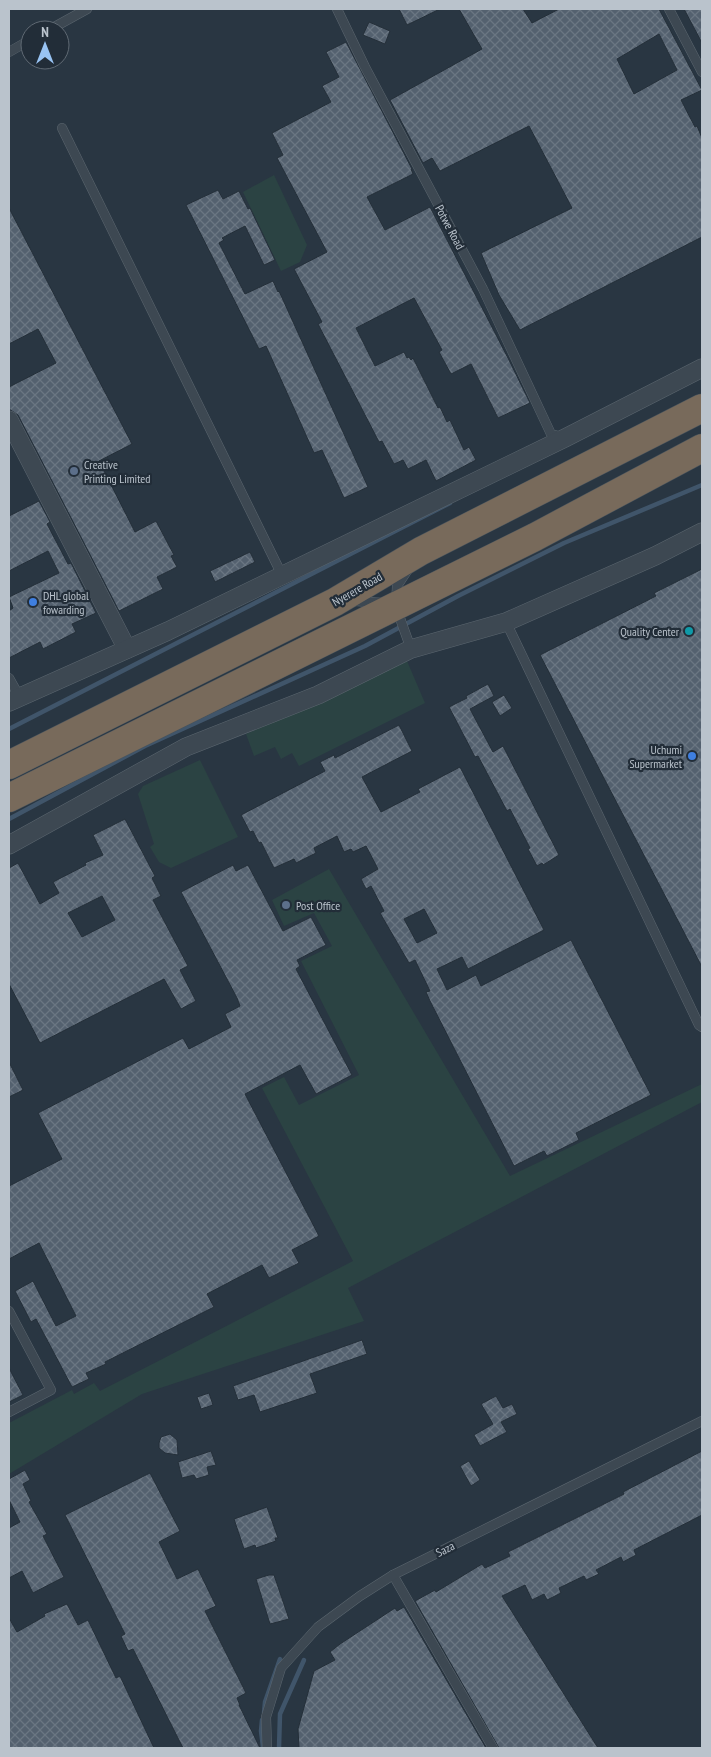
<svg xmlns="http://www.w3.org/2000/svg" width="711" height="1757" viewBox="0 0 711 1757" font-family="'PT Sans Narrow',sans-serif">
	<style>
		.grass { fill: #2b4343 }
		.lines { fill: none; stroke-linecap: round; stroke-linejoin: round }
		.stream { stroke: #40556a; stroke-width: 4.5 }
		.building { fill: url(#building-cross-hatch); stroke: #242f39; fill-rule: evenodd }
		.lane-casing { stroke: #5b666f; stroke-width: 10 }
		.street-casing { stroke: #5b666f; stroke-width: 19 }
		.highway-casing { stroke: #48535c; stroke-width: 29 }
		.lane { stroke: #3d4852; stroke-width: 9 }
		.street { stroke: #3d4852; stroke-width: 18 }
		.highway { stroke: #786a5b; stroke-width: 28 }
		.service-dot { fill: #5c6f8a; stroke: #222d38; stroke-width: 2 }
		.shop-dot { fill: #3f7fe0; stroke: #222d38; stroke-width: 2 }
		.culture-dot { fill: #0f9aa8; stroke: #222d38; stroke-width: 2 }
		.labels { text-anchor: middle; dominant-baseline: central; stroke-width: 4.5; stroke-linejoin: round; paint-order: stroke }
		.street-label { font-size: 12px; fill: #bac3cc; stroke: #222d38 }
		.poi-label { font-size: 12px; fill: #bac3cc; stroke: #222d38; text-anchor: start }
	</style>
	<defs>
		<pattern id="building-cross-hatch" width="8" height="8" patternUnits="userSpaceOnUse" patternTransform="scale(1.25)"><rect width="8" height="8" fill="#54616f"/><path d="M0 0l8 8M0 8l8-8" fill="none" stroke="#6a7682"/></pattern>
	</defs>
	<rect width="100%" height="100%" fill="#293642"/>
	<g class="grass">
		<polygon points="274,175 307,245 300,262 281,271 243,192"/>
		<polygon points="407,661 425,703 299,766 292,753 281,759 275,747 254,756 246,734"/>
		<polygon points="200,760 238,837 171,868 159,862 150,847 154,844 138,794 143,786"/>
		<polygon points="329,869 510,1176 702,1084 702,1102 348,1288 364,1321 142,1394 9,1474 9,1423 72,1390 74,1394 94,1383 100,1391 353,1261 262,1088 284,1077 299,1105 359,1075 301,961 332,946 314,913 284,926 272,900"/>
	</g>
	<g class="lines">
		<g class="stream">
			<polyline points="9,729 450,503"/>
			<polyline points="9,819 145,746 365,646 458,596 564,543 702,485"/>
			<polyline points="264,1713 265,1702 280,1659"/>
			<polyline points="262,1720 261,1731 263,1747"/>
			<polyline points="279,1748 280,1714 304,1660"/>
		</g>
	</g>
	<g class="building">
		<polygon points="399,9 440,9 407,25"/>
		<path d="M459 9H523L532 23 559 9H659L702 90 681 100 695 127 697 126 702 138V237L520 330 499 295 481 253 572 208 529 126 440 171 432 158 423 163 390 100 482 49ZM659 34 677 70 634 94 617 59Z"/>
		<polygon points="684,9 702,9 702,43"/>
		<polygon points="369,22 390,31 385,44 363,35"/>
		<polygon points="346,42 412,169 411,169 413,174 367,197 385,230 430,207 509,360 530,403 498,418 471,364 451,374 439,352 442,350 414,298 356,328 375,366 404,352 407,358 409,357 411,360 413,358 438,408 440,407 447,422 450,420 464,450 469,447 476,460 436,481 426,460 408,469 403,460 394,464 382,441 379,442 318,324 322,322 294,269 327,252 277,158 283,155 272,133 331,102 322,86 339,77 326,52"/>
		<polygon points="218,190 223,199 239,191 248,209 250,208 275,260 264,265 245,226 222,238 224,240 219,243 245,294 273,281 278,292 279,291 368,487 344,498 322,450 314,453 266,346 259,349 186,205"/>
		<polygon points="9,208 132,444 99,461 135,532 156,521 174,555 171,556 177,567 157,577 163,589 119,611 18,415 9,409 9,387 56,363 38,329 9,344"/>
		<polygon points="39,501 50,522 47,524 68,564 71,563 96,613 72,624 76,632 43,649 40,642 9,658 9,611 13,608 9,597 59,573 48,551 9,571 9,516"/>
		<polygon points="250,552 255,562 215,582 210,571"/>
		<polygon points="702,569 702,967 540,655 656,596 654,593"/>
		<polygon points="488,684 494,696 470,709 493,752 503,746 559,855 543,865 542,863 537,866 528,849 530,848 510,809 507,811 478,756 475,757 449,707 467,698 466,696"/>
		<polygon points="504,695 512,708 500,716 492,702"/>
		<path d="M399 725 412 751 362 777 381 812 420 792 418 789 460 767 544 930 468 969 462 957 437 969 447 990 476 975 481 986 571 940 651 1095 576 1133 579 1140 547 1156 544 1151 514 1166 430 1001 426 992 430 991 415 960 409 963 380 913 384 911 371 886 366 889 361 879 378 869 366 846 353 852 351 849 344 852 337 836 314 848 316 853 296 863 294 859 274 868 261 842 259 843 253 831 250 832 241 815 325 771 320 762 334 755 335 758ZM424 909 437 933 417 943 404 919Z"/>
		<path d="M125 819 155 876 152 878 161 896 153 900 188 966 180 970 196 1001 181 1009 164 979 40 1043 9 984V868L18 863 40 904 59 893 53 882 86 865 85 863 103 855 93 835ZM102 896 115 920 82 937 68 913Z"/>
		<polygon points="233,865 236,871 248,865 283,931 311,917 326,945 297,960 300,966 296,969 352,1075 316,1094 300,1065 245,1094 319,1236 292,1250 299,1263 269,1278 262,1265 207,1294 214,1307 105,1362 106,1364 86,1373 89,1379 72,1387 36,1319 31,1322 15,1291 33,1281 56,1326 76,1316 39,1243 9,1259 9,1186 62,1159 38,1113 183,1038 189,1049 231,1027 225,1014 240,1006 237,998 181,892"/>
		<polygon points="9,1062 23,1090 9,1097"/>
		<polygon points="362,1340 367,1354 310,1374 317,1393 260,1412 254,1395 238,1400 233,1386"/>
		<polygon points="9,1368 23,1395 9,1402"/>
		<polygon points="209,1393 213,1405 201,1409 197,1397"/>
		<polygon points="496,1396 503,1408 512,1404 517,1414 501,1422 507,1432 480,1446 474,1435 493,1424 481,1404"/>
		<polygon points="170,1434 177,1440 178,1455 165,1453 159,1448 159,1443 161,1437"/>
		<polygon points="211,1451 216,1465 207,1467 209,1475 196,1479 194,1475 182,1478 178,1462"/>
		<polygon points="702,1451 702,1515 634,1550 636,1555 623,1562 621,1557 596,1570 599,1574 586,1580 584,1576 559,1588 561,1593 547,1600 544,1594 532,1600 525,1585 502,1596 598,1748 499,1748 415,1601 435,1590 436,1592 482,1564 485,1568 510,1556 508,1552 624,1494 623,1492"/>
		<polygon points="469,1461 480,1480 471,1486 460,1466"/>
		<polygon points="25,1470 30,1480 23,1484 31,1501 29,1502 47,1534 43,1536 64,1577 33,1593 22,1571 9,1578 9,1528 20,1522 9,1500 9,1479"/>
		<polygon points="150,1473 180,1531 159,1542 177,1579 198,1569 216,1606 205,1611 246,1693 237,1698 240,1705 239,1705 260,1748 183,1748 133,1649 128,1651 121,1636 125,1634 65,1515"/>
		<polygon points="267,1507 278,1538 275,1538 276,1541 256,1548 255,1545 244,1549 234,1519"/>
		<polygon points="269,1575 274,1575 289,1619 270,1624 256,1579"/>
		<polygon points="67,1604 78,1625 88,1620 116,1678 120,1676 154,1748 9,1748 9,1618 17,1632 45,1616 44,1614"/>
		<polygon points="404,1607 486,1748 299,1748 298,1729 314,1671 335,1660 330,1652 340,1644 395,1608 397,1611"/>
	</g>
	<g class="lines">
		<g class="lane-casing">
			<g id="lane">
				<polyline points="337,9 365,67 483,289 551,434 562,437"/>
				<polyline points="669,9 702,72"/>
				<polyline points="49,30 87,9"/>
				<polyline points="9,52 30,40"/>
				<polyline points="62,128 282,575"/>
				<polyline points="409,568 397,586 396,607 411,649"/>
				<polyline points="355,601 384,603"/>
				<polyline points="506,622 699,1025 702,1027"/>
				<polyline points="9,678 19,696"/>
				<polyline points="9,1311 51,1390 9,1412"/>
				<polyline points="393,1575 493,1748"/>
				<polyline points="267,1748 266,1717 281,1668 318,1627 360,1596 393,1575 702,1421"/>
			</g>
		</g>
		<g class="street-casing">
			<g id="street">
				<polyline points="9,420 127,649"/>
				<polyline points="9,702 168,631 565,438 702,368"/>
				<polyline points="9,845 186,747 318,695 411,649 506,622 655,556 702,532"/>
			</g>
		</g>
		<g class="highway-casing">
			<g id="highway">
				<polyline points="9,765 335,602 421,551 702,408"/>
				<polyline points="9,798 535,537 702,448"/>
			</g>
		</g>
		<use href="#lane" class="lane"/>
		<use href="#street" class="street"/>
		<use href="#highway" class="highway"/>
	</g>
	<g class="service-dot">
		<circle cx="74" cy="471" r="5"/>
		<circle cx="286" cy="905" r="5"/>
	</g>
	<g class="shop-dot">
		<circle cx="33" cy="602" r="5"/>
		<circle cx="692" cy="756" r="5"/>
	</g>
	<circle class="culture-dot" cx="689" cy="631" r="5"/>
	<g class="labels">
		<g class="street-label">
			<text transform="translate(450 227) rotate(62)">Potwe Road</text>
			<text transform="translate(357 589) rotate(-30)">Nyerere Road</text>
			<text transform="translate(445 1549) rotate(-27)">Saza</text>
		</g>
		<g class="poi-label">
			<text x="84" y="464">Creative<tspan x="84" dy="14">Printing Limited</tspan></text>
			<text x="43" y="595">DHL global<tspan x="43" dy="14">fowarding</tspan></text>
			<text x="679" y="631" text-anchor="end">Quality Center</text>
			<text x="682" y="749" text-anchor="end">Uchumi<tspan x="682" dy="14">Supermarket</tspan></text>
			<text x="296" y="905">Post Office</text>
		</g>
	</g>
	<rect width="711" height="1757" fill="none" stroke="#bac3cc" stroke-width="20"/>
	<g transform="translate(45 45)"><circle r="24" fill="#222d38" stroke="#5f6973"/>
	<path d="M0-4L9 19L0 12L-9 19Z" fill="#98c3f3"/>
	<text y="-8" font-size="14" font-weight="bold" text-anchor="middle" fill="#bac3cc">N</text>
	</g>
</svg>
